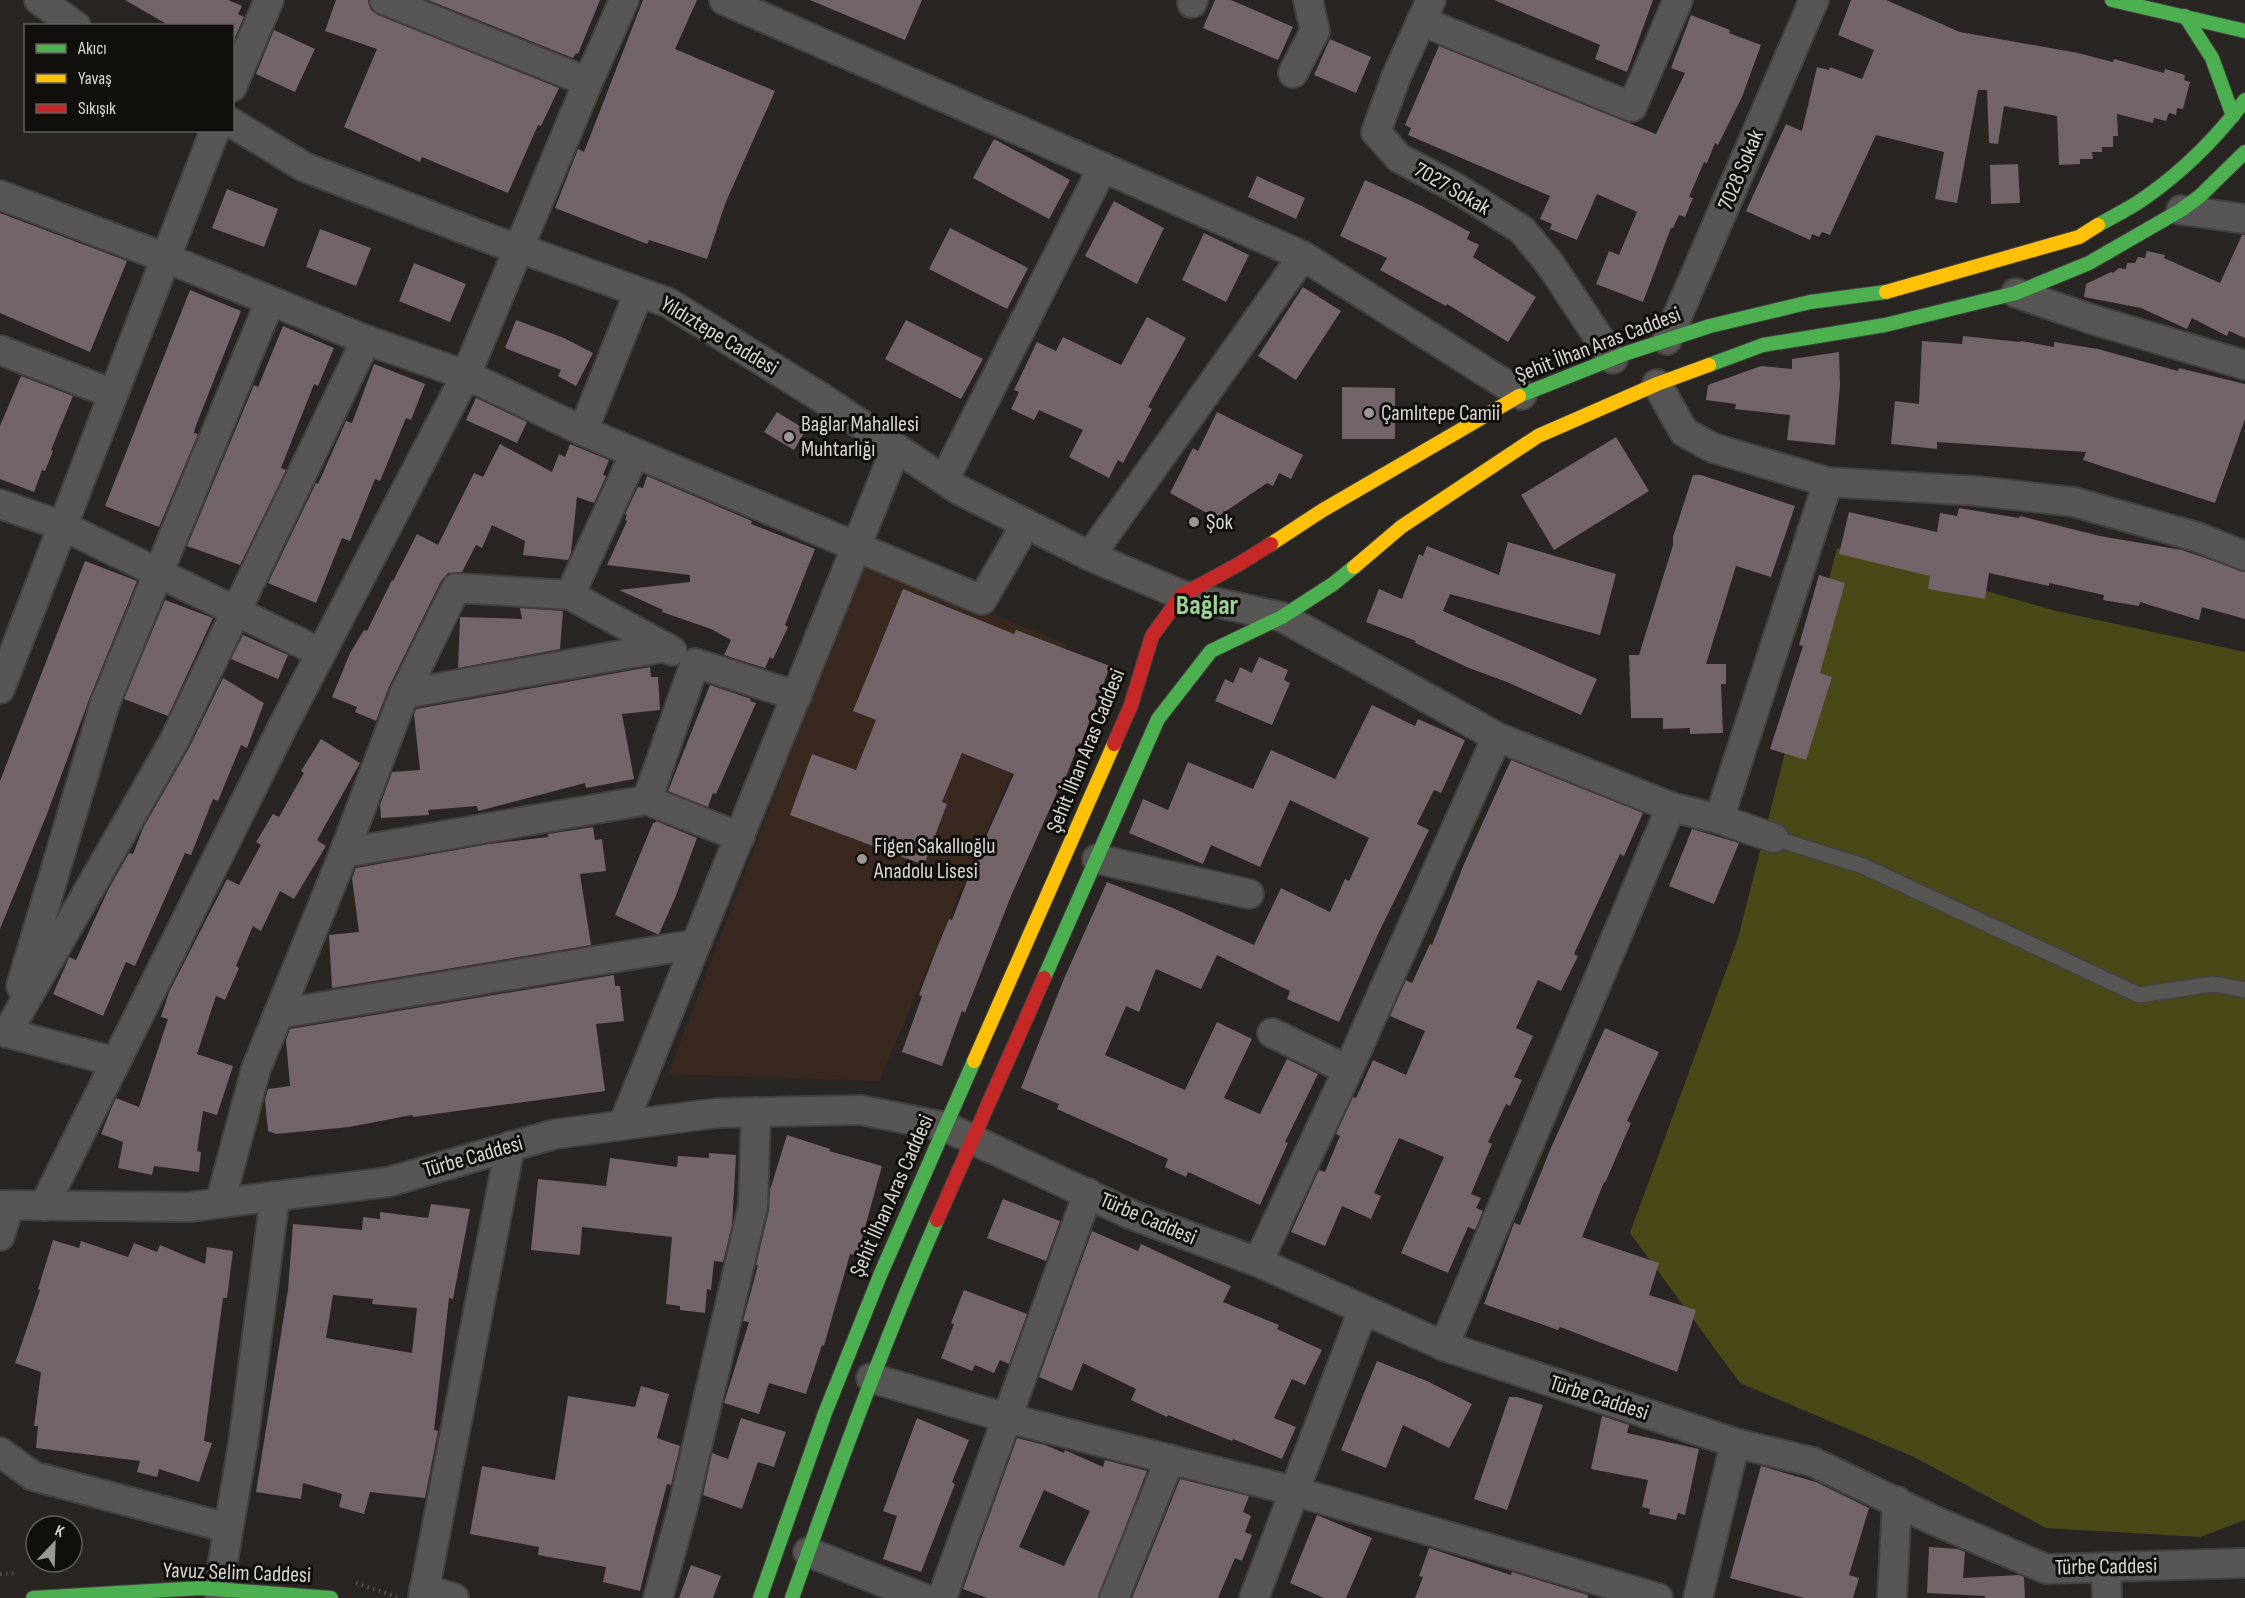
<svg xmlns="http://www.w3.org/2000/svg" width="2245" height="1598" viewBox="0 0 2245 1598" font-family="'Sofia Sans Condensed',sans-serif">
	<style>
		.education { fill: #382820 }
		.green { fill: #494917 }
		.building { fill: #726468; fill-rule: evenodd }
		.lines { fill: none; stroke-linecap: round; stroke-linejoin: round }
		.lane-casing { stroke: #434140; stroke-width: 18 }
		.street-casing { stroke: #434140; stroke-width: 32 }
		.fast-casing { stroke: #434140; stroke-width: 16 }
		.slow-casing { stroke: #434140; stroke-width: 16 }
		.jam-casing { stroke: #434140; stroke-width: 16 }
		.path { stroke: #555453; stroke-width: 4; stroke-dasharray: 1.5 4.5; stroke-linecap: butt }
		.lane { stroke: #585655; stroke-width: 15 }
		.street { stroke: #585655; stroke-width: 28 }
		.fast { stroke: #4caf50; stroke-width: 14 }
		.slow { stroke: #ffc107; stroke-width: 14 }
		.jam { stroke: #c62828; stroke-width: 14 }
		.poi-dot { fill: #9b9794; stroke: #110f0c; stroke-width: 2 }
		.labels { text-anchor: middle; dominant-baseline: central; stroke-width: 6; stroke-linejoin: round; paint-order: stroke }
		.street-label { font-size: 22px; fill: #d9d5d1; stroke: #110f0c }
		.poi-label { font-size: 22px; fill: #d9d5d1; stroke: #110f0c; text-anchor: start }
		.district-label { font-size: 28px; font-weight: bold; fill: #9cd296; stroke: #110f0c }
	</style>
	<rect width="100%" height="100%" fill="#282523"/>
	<polygon class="education" points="863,562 1067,644 879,1081 668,1074"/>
	<polygon class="green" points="1837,548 2056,611 2245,652 2245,1520 2200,1537 2046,1528 1914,1457 1740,1383 1630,1233 1738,938"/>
	<g class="building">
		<polygon points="125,0 228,0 242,6 238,14 244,17 232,44 232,26 170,26"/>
		<polygon points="336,0 368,0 371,10 378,15 559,88 541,126 538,125 508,193 422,157 420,162 344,127 377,49 325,31"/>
		<polygon points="428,0 600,0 578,54 576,53 573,58"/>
		<polygon points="643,0 697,0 675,49 775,91 725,204 707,259 649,240 647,244 555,208 578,149 584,152"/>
		<polygon points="810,0 922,0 905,40"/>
		<polygon points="1215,0 1231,0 1293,27 1278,60 1203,28"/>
		<polygon points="1494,0 1653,0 1627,72 1595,59 1600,45"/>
		<polygon points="1851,0 1886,0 1960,32 2078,53 2113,62 2114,59 2164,73 2165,69 2185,75 2184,80 2190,82 2183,109 2177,108 2176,115 2169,113 2166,121 2154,118 2153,123 2117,114 2118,136 2113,136 2113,147 2102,147 2102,152 2092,152 2093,159 2080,159 2080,164 2059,165 2057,116 2004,106 1998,144 1989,143 1987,90 1978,90 1957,203 1935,199 1944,152 1876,135 1830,235 1822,232 1819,237 1812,234 1810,240 1746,211 1786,124 1802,131 1817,67 1829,70 1830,67 1862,79 1874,50 1838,35"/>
		<polygon points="1691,15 1730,30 1729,33 1761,45 1742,97 1718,145 1715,143 1707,163 1704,162 1689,197 1693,198 1685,217 1679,215 1673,228 1671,228 1643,302 1596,284 1609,251 1619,255 1637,212 1597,194 1577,240 1550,229 1552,224 1540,219 1550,196 1408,135 1411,128 1405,125 1439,46 1656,134 1685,73 1671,68"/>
		<polygon points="274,30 315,49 295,92 256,74"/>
		<polygon points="1330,39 1371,57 1356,93 1314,75"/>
		<polygon points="994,139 1070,180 1049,219 973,178"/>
		<polygon points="2018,164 2020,203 1991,204 1990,165"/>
		<polygon points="1257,176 1305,198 1296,219 1248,197"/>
		<polygon points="1365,180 1420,205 1470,232 1467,239 1479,245 1473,257 1536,297 1508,342 1447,304 1446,306 1380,270 1387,258 1340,236"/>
		<polygon points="227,189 278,209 264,247 212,228"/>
		<polygon points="1114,201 1164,228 1137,284 1085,256"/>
		<polygon points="0,213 127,261 90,352 0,313"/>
		<polygon points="950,228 1028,268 1007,309 929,269"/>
		<polygon points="320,229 371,248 356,286 306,267"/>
		<polygon points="1204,233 1249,255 1226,302 1182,280"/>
		<polygon points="2242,235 2245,235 2245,338 2229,331 2227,336 2192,318 2187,329 2141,308 2084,297 2086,284 2111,272 2113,273 2119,268 2126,269 2127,263 2135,263 2138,257 2145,258 2147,251 2165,255 2164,258 2220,283"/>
		<polygon points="414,263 466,284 450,322 399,301"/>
		<polygon points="1303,287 1341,311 1296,380 1258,356"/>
		<polygon points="190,290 241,311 195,428 194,433 198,434 159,527 105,506"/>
		<polygon points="1147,317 1186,338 1148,407 1152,409 1123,463 1118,460 1109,478 1069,457 1083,430 1039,410 1034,420 1011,409 1019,392 1014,390 1037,342 1056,351 1063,337 1121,365"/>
		<polygon points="516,320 564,338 593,353 576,386 558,376 561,370 505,348"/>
		<polygon points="906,320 983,359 961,399 885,359"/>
		<polygon points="283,326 334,348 318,386 314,384 281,468 286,470 240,565 187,546 254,385 258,387"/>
		<polygon points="1963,336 2020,342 2021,341 2054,347 2054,342 2098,349 2178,371 2179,368 2245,384 2245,419 2215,503 2083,460 2086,452 1937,442 1937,449 1891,444 1895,401 1919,404 1922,341 1962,344"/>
		<polygon points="1839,352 1840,385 1835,445 1787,440 1790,415 1735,409 1736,404 1706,400 1708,385 1761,366 1792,369 1792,359"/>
		<polygon points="374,364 425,384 411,420 406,418 380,481 375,479 350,541 342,538 316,603 268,583 316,483 318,484 346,421 352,423"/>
		<polygon points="21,376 73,396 51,450 53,451 45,471 42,470 34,492 0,479 0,426"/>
		<polygon points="1342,387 1395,388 1395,439 1342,439"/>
		<polygon points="476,398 527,422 517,443 466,420"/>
		<polygon points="777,412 806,430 794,450 764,432"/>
		<polygon points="1217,412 1303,455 1291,479 1279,473 1273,486 1267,483 1216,518 1170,493 1193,448 1198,451"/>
		<polygon points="1616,437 1649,491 1554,550 1521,495"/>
		<polygon points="500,444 552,472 559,454 565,457 570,444 609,460 603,475 606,476 594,503 577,497 571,553 568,560 523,555 525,541 492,525 482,548 476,545 462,572 448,573 441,581 389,687 376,721 355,712 357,707 332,697 350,653 364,630 367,631 392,580 393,581 417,534 438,545 474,473 483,477"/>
		<polygon points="1693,475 1701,475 1795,506 1771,577 1736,566 1706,664 1726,664 1726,684 1721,684 1723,733 1690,734 1690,728 1663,729 1663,718 1631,718 1629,655 1639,655 1673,545 1673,537"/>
		<polygon points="647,476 752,521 751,524 815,549 785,625 788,627 773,659 770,657 765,668 724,655 731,640 711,629 662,612 663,610 619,590 690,582 690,575 607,565 627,521 625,520 627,515 625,514 638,487 643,488"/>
		<polygon points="1959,508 2019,518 2020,516 2100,536 2182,550 2245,572 2245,619 2202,607 2199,620 2140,602 2139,606 2103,600 2104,595 2049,583 2049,586 1989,573 1985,599 1928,589 1930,576 1839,554 1849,512 1937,532 1940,513 1957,516"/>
		<polygon points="1508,542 1616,574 1600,635 1450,594 1443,611 1597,679 1581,715 1507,682 1469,668 1415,643 1416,641 1366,622 1379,589 1402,599 1419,554 1423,556 1427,546 1499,575"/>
		<polygon points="85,561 137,581 90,697 47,814 0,929 0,781"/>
		<polygon points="1819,575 1845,583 1820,673 1832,677 1806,760 1770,749 1803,646 1799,645"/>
		<polygon points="903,589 1014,634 1016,630 1110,666 1081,744 1079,743 1062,787 1060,786 1011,896 965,1013 962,1011 942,1066 902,1052 922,996 919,995 937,948 949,919 952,920 972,868 1014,774 962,753 942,802 947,804 924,865 790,815 812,754 856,770 876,720 853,711"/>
		<polygon points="165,600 213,618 168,716 124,699"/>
		<polygon points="520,608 563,611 560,649 458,668 460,617 522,619"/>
		<polygon points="243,635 288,655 278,679 231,659"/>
		<polygon points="1259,657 1288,670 1284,680 1290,683 1272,725 1215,701 1225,679 1233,683 1240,667 1252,673"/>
		<polygon points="650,667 651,677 658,677 660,710 622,714 634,779 586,788 585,783 478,811 477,806 428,810 429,815 381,818 380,805 392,772 420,770 414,715 416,709"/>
		<polygon points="223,678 264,703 247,748 241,745 218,801 213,799 191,855 185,853 135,966 126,962 103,1016 53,994 68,960 69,957 76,960 108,890 129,853 133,854 143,828 189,748"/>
		<polygon points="710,685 751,699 750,701 756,703 716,794 713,793 708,807 668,791"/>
		<polygon points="1372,705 1415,726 1418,719 1465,740 1441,793 1434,790 1417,824 1429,830 1378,934 1339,1022 1287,999 1290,991 1217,955 1201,989 1156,969 1139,1012 1126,1006 1105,1055 1185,1090 1217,1022 1252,1039 1224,1098 1260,1114 1287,1059 1318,1074 1285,1142 1288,1143 1260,1205 1188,1172 1186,1177 1165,1167 1168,1159 1057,1109 1059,1104 1021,1088 1063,981 1107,882 1175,909 1254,945 1281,888 1330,912 1345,879 1349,881 1369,838 1290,800 1260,867 1211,845 1203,864 1129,833 1143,799 1168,810 1188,762 1253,789 1271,750 1335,779"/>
		<polygon points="321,739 360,763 317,840 326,846 294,899 280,891 261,931 253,926 236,966 239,968 225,1000 216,996 197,1054 233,1066 217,1115 203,1111 197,1151 201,1152 199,1172 154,1166 152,1175 118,1168 123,1142 101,1134 111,1109 116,1098 139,1107 168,1019 161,1017 169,992 227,879 239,885 261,845 256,842 273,814 279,817 304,773 301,771"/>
		<polygon points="1511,760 1643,813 1624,856 1620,854 1574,954 1578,956 1561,991 1538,980 1516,1028 1533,1036 1514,1077 1522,1080 1510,1106 1506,1104 1488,1142 1492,1144 1471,1194 1481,1198 1476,1208 1483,1211 1475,1230 1468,1227 1448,1273 1401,1253 1444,1157 1399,1138 1374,1193 1381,1196 1371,1219 1342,1206 1325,1246 1291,1232 1319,1170 1325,1172 1340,1136 1336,1134 1353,1097 1356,1098 1373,1060 1406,1075 1425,1031 1390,1016 1406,980 1412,983 1430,944 1432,945 1464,864"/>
		<polygon points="656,821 697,838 675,898 659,934 657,934 615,915 653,823 655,823"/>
		<polygon points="593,827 595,840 602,839 606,871 580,874 591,945 332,988 329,935 359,932 352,878 356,868 489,844 548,837 548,834"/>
		<polygon points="1692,829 1739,843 1714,904 1669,886"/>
		<polygon points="614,975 615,986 620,986 624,1021 596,1024 605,1091 413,1117 412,1115 349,1127 276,1134 268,1131 265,1100 268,1089 290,1086 286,1040 290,1029"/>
		<polygon points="1605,1028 1659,1052 1627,1121 1631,1123 1605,1183 1604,1182 1582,1237 1659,1263 1649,1295 1696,1310 1677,1372 1560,1327 1558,1330 1484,1304 1514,1223 1520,1225 1550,1150"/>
		<polygon points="787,1135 830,1149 829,1151 882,1166 857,1256 850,1254 824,1346 822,1345 806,1394 769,1383 759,1414 724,1403 749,1322 743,1321 758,1265 756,1265 769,1210 770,1190"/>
		<polygon points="709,1153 736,1155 732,1225 723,1262 714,1261 711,1290 707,1289 705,1313 680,1310 680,1306 666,1304 672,1237 582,1227 580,1255 531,1250 538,1179 606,1186 610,1158 677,1167 678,1156 709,1158"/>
		<polygon points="1003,1199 1060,1221 1046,1261 987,1238"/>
		<path d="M431 1204 470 1209 453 1299 449 1298 434 1430 438 1431 425 1498 370 1492 364 1514 339 1507 342 1494 303 1483 301 1499 256 1492 288 1290 293 1224 362 1230 363 1217 380 1219V1212L428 1218ZM333 1295 373 1299 372 1304 417 1308 412 1353 326 1338Z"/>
		<polygon points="1092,1231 1138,1251 1141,1244 1231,1286 1223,1302 1279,1325 1277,1329 1322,1350 1305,1385 1292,1379 1274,1418 1296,1427 1282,1459 1233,1439 1232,1441 1168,1415 1167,1417 1131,1400 1136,1389 1083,1363 1072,1391 1039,1377"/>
		<polygon points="53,1240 79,1248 81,1241 128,1257 134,1243 157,1252 160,1245 205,1264 207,1247 233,1251 227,1298 223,1298 204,1441 212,1443 199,1482 159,1469 157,1477 137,1472 140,1461 36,1448 38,1426 34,1426 41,1372 15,1363 40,1290 38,1289"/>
		<polygon points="964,1290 1027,1314 1009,1364 1000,1360 994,1373 975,1365 972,1371 941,1358 954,1324 951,1323"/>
		<polygon points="1377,1361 1427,1381 1472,1404 1449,1448 1403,1425 1386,1468 1341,1450"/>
		<polygon points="641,1386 669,1394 657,1438 680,1446 671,1485 667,1484 655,1530 640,1591 603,1582 606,1567 538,1555 539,1547 470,1534 482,1466 555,1480 568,1396 635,1407"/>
		<polygon points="1509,1397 1517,1397 1543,1405 1507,1510 1474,1499"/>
		<polygon points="1602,1416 1629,1425 1627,1433 1699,1449 1685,1515 1678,1513 1676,1520 1649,1514 1650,1509 1642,1507 1648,1480 1591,1469"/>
		<polygon points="741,1418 786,1432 774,1467 758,1462 742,1509 703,1495 712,1453 728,1459"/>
		<polygon points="917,1418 969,1440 952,1482 955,1484 921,1572 883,1559 897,1516 883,1511"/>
		<path d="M1017 1438 1045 1445 1064 1453 1065 1450 1103 1467 1105 1460 1147 1471 1098 1598H987L963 1589ZM1044 1490 1090 1511 1064 1566 1019 1547Z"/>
		<polygon points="1761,1466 1816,1482 1869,1508 1849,1575 1859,1578 1853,1598 1804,1598 1730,1578"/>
		<polygon points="1180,1479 1249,1496 1243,1512 1251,1516 1245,1532 1252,1535 1242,1561 1235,1558 1218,1598 1132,1598"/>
		<polygon points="1317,1515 1372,1538 1346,1598 1324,1598 1290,1583"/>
		<polygon points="1929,1547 1958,1549 1965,1552 1963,1578 2019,1575 2024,1577 2025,1598 1985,1598 1985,1596 1927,1593"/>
		<polygon points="1429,1548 1511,1575 1512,1572 1588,1595 1588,1598 1415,1598 1423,1577 1419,1576"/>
		<polygon points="691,1565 721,1576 713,1598 679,1598"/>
	</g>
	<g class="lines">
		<g class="lane-casing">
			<polyline id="lane" points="1774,838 1863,866 2139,995 2213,984 2245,990"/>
		</g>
		<g class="street-casing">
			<g id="street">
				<polyline points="39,0 76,26"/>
				<polyline points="384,0 588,82"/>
				<polyline points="724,0 1303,256 1522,395"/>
				<polyline points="1431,0 1396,77 1376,132 1399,158 1456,188 1522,230 1550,264 1613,359"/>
				<polyline points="1192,3 1193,0"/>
				<polyline points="1421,21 1632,107 1678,0"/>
				<polyline points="1293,73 1315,31 1308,0"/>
				<polyline points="232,87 269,0"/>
				<polyline points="232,123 304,167 498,242 519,248 669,303 822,398 959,490 1090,556 1182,595 1282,617 1497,737 1671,807 1719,819 1774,838"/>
				<polyline points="0,195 166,258 366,340 466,375 583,431 982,600 1026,524"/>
				<polyline points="2181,210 2245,219"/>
				<polyline points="2016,293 2094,320 2245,365"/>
				<polyline points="1667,340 1814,0"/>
				<polyline points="0,350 113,394"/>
				<polyline points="1657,384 1684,432 1713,448 1828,482 1977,491 2074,502 2197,537 2245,556"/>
				<polyline points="583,431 639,292"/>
				<polyline points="944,480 1103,167"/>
				<polyline points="0,504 63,526 321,653"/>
				<polyline points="1090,556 1303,256"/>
				<polyline points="570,595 672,651"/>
				<polyline points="0,689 215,130"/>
				<polyline points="404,694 666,647"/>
				<polyline points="647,800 695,663 797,696"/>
				<polyline points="1719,819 1828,482"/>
				<polyline points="344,853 404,694 456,588 570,595 635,453"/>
				<polyline points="1097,859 1249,894"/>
				<polyline points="21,986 105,703 270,301"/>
				<polyline points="278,1014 696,944"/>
				<polyline points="0,1031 116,1062"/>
				<polyline points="7,1033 174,741 366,340"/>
				<polyline points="1272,1033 1348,1070"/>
				<polyline points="623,1125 896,448"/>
				<polyline points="220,1203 256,1069 344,853 647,800 740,837"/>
				<polyline points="0,1205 189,1207 388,1182 555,1134 717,1113 861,1110 946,1127 1132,1215 1258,1262 1444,1346 1735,1443 1813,1462 1931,1519 2046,1569 2245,1563"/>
				<polyline points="44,1206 284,724 466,375 588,82 624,0"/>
				<polyline points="0,1236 9,1206"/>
				<polyline points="1258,1262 1348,1070 1497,737"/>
				<polyline points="1444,1346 1671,807"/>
				<polyline points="871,1378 1007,1418 1294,1491 1658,1598"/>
				<polyline points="0,1452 33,1476 228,1528"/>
				<polyline points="808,1552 923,1598"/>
				<polyline points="2106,1567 2107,1598"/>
				<polyline points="424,1589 454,1598"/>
				<polyline points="218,1590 243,1444 275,1196"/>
				<polyline points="423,1598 510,1146"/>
				<polyline points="658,1598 682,1511 753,1206 756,1112"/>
				<polyline points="942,1598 1088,1193"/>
				<polyline points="1114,1598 1170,1459"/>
				<polyline points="1254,1598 1363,1310"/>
				<polyline points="1698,1598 1735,1443"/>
				<polyline points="1892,1598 1897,1501"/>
			</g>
		</g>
		<g class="fast-casing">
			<g id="fast">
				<polyline points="2112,0 2245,31"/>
				<polyline points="2185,16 2212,58 2233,116"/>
				<path d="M2098 225C2114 216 2131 208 2146 197 2183 171 2218 136 2245 100"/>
				<polyline points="1709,365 1763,345 1885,325 2016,293 2089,263 2181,210 2200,196 2245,152"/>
				<polyline points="1519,396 1627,353 1710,326 1810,302 1886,292"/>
				<polyline points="1044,978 1158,719 1211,651 1282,617 1333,584 1354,567"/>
				<polyline points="33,1598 201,1588 331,1598"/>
				<polyline points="760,1598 825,1413 881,1273 974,1061"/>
				<path d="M792 1598C837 1470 883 1344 937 1220"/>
			</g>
		</g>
		<g class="slow-casing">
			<g id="slow">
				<polyline points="1886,292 2079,237 2098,225"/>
				<polyline points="1271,544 1323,510 1519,396"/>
				<polyline points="1354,567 1401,527 1538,436 1657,384 1709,365"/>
				<polyline points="974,1061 1114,744"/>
			</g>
		</g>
		<g class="jam-casing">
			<g id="jam">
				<polyline points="1114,744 1131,705 1152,636 1182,595 1239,564 1271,544"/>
				<polyline points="937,1220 1044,978"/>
			</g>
		</g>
		<g class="path">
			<polyline points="0,1574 18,1573"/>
			<polyline points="356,1583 397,1597"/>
		</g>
		<use href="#lane" class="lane"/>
		<use href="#street" class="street"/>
		<use href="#fast" class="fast"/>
		<use href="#slow" class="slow"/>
		<use href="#jam" class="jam"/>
	</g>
	<g class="poi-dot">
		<circle cx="1369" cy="413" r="6"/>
		<circle cx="789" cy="437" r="6"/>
		<circle cx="1194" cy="522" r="6"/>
		<circle cx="862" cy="859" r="6"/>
	</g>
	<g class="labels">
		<g class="street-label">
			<text transform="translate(1741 170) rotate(-67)">7028 Sokak</text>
			<text transform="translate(1452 189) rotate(30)">7027 Sokak</text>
			<text transform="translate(719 336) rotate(31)">Yıldıztepe Caddesi</text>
			<text transform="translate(1598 345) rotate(-21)">Şehit İlhan Aras Caddesi</text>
			<text transform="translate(1086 751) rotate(-68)">Şehit İlhan Aras Caddesi</text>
			<text transform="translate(473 1157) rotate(-16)">Türbe Caddesi</text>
			<text transform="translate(892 1196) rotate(-66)">Şehit İlhan Aras Caddesi</text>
			<text transform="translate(1148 1219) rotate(23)">Türbe Caddesi</text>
			<text transform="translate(1599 1398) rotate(18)">Türbe Caddesi</text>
			<text transform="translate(2106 1567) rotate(-1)">Türbe Caddesi</text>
			<text transform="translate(237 1573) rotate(2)">Yavuz Selim Caddesi</text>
		</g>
		<g class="poi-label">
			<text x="1381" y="413">Çamlıtepe Camii</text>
			<text x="801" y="424">Bağlar Mahallesi<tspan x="801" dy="25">Muhtarlığı</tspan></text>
			<text x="1206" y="522">Şok</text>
			<text x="874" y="846">Figen Sakallıoğlu<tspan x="874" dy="25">Anadolu Lisesi</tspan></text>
		</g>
		<g class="district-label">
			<text x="1207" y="605">Bağlar</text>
		</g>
	</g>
	<rect x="24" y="24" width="210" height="108" fill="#110f0c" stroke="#615e5b" stroke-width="1.5"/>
	<rect x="36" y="44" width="30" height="9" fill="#4caf50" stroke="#615e5b" stroke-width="1.5"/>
	<text x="78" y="54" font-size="18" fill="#d9d5d1">Akıcı</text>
	<rect x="36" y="74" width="30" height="9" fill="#ffc107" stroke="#615e5b" stroke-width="1.5"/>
	<text x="78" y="84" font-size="18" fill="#d9d5d1">Yavaş</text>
	<rect x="36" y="104" width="30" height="9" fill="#c62828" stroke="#615e5b" stroke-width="1.5"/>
	<text x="78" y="114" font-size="18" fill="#d9d5d1">Sıkışık</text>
	<g transform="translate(54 1544) rotate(23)"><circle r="28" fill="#110f0c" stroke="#615e5b" stroke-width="1.5"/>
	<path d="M0-4.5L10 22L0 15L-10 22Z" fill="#9b9794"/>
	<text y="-9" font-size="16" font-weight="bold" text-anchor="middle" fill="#d9d5d1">K</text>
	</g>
</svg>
